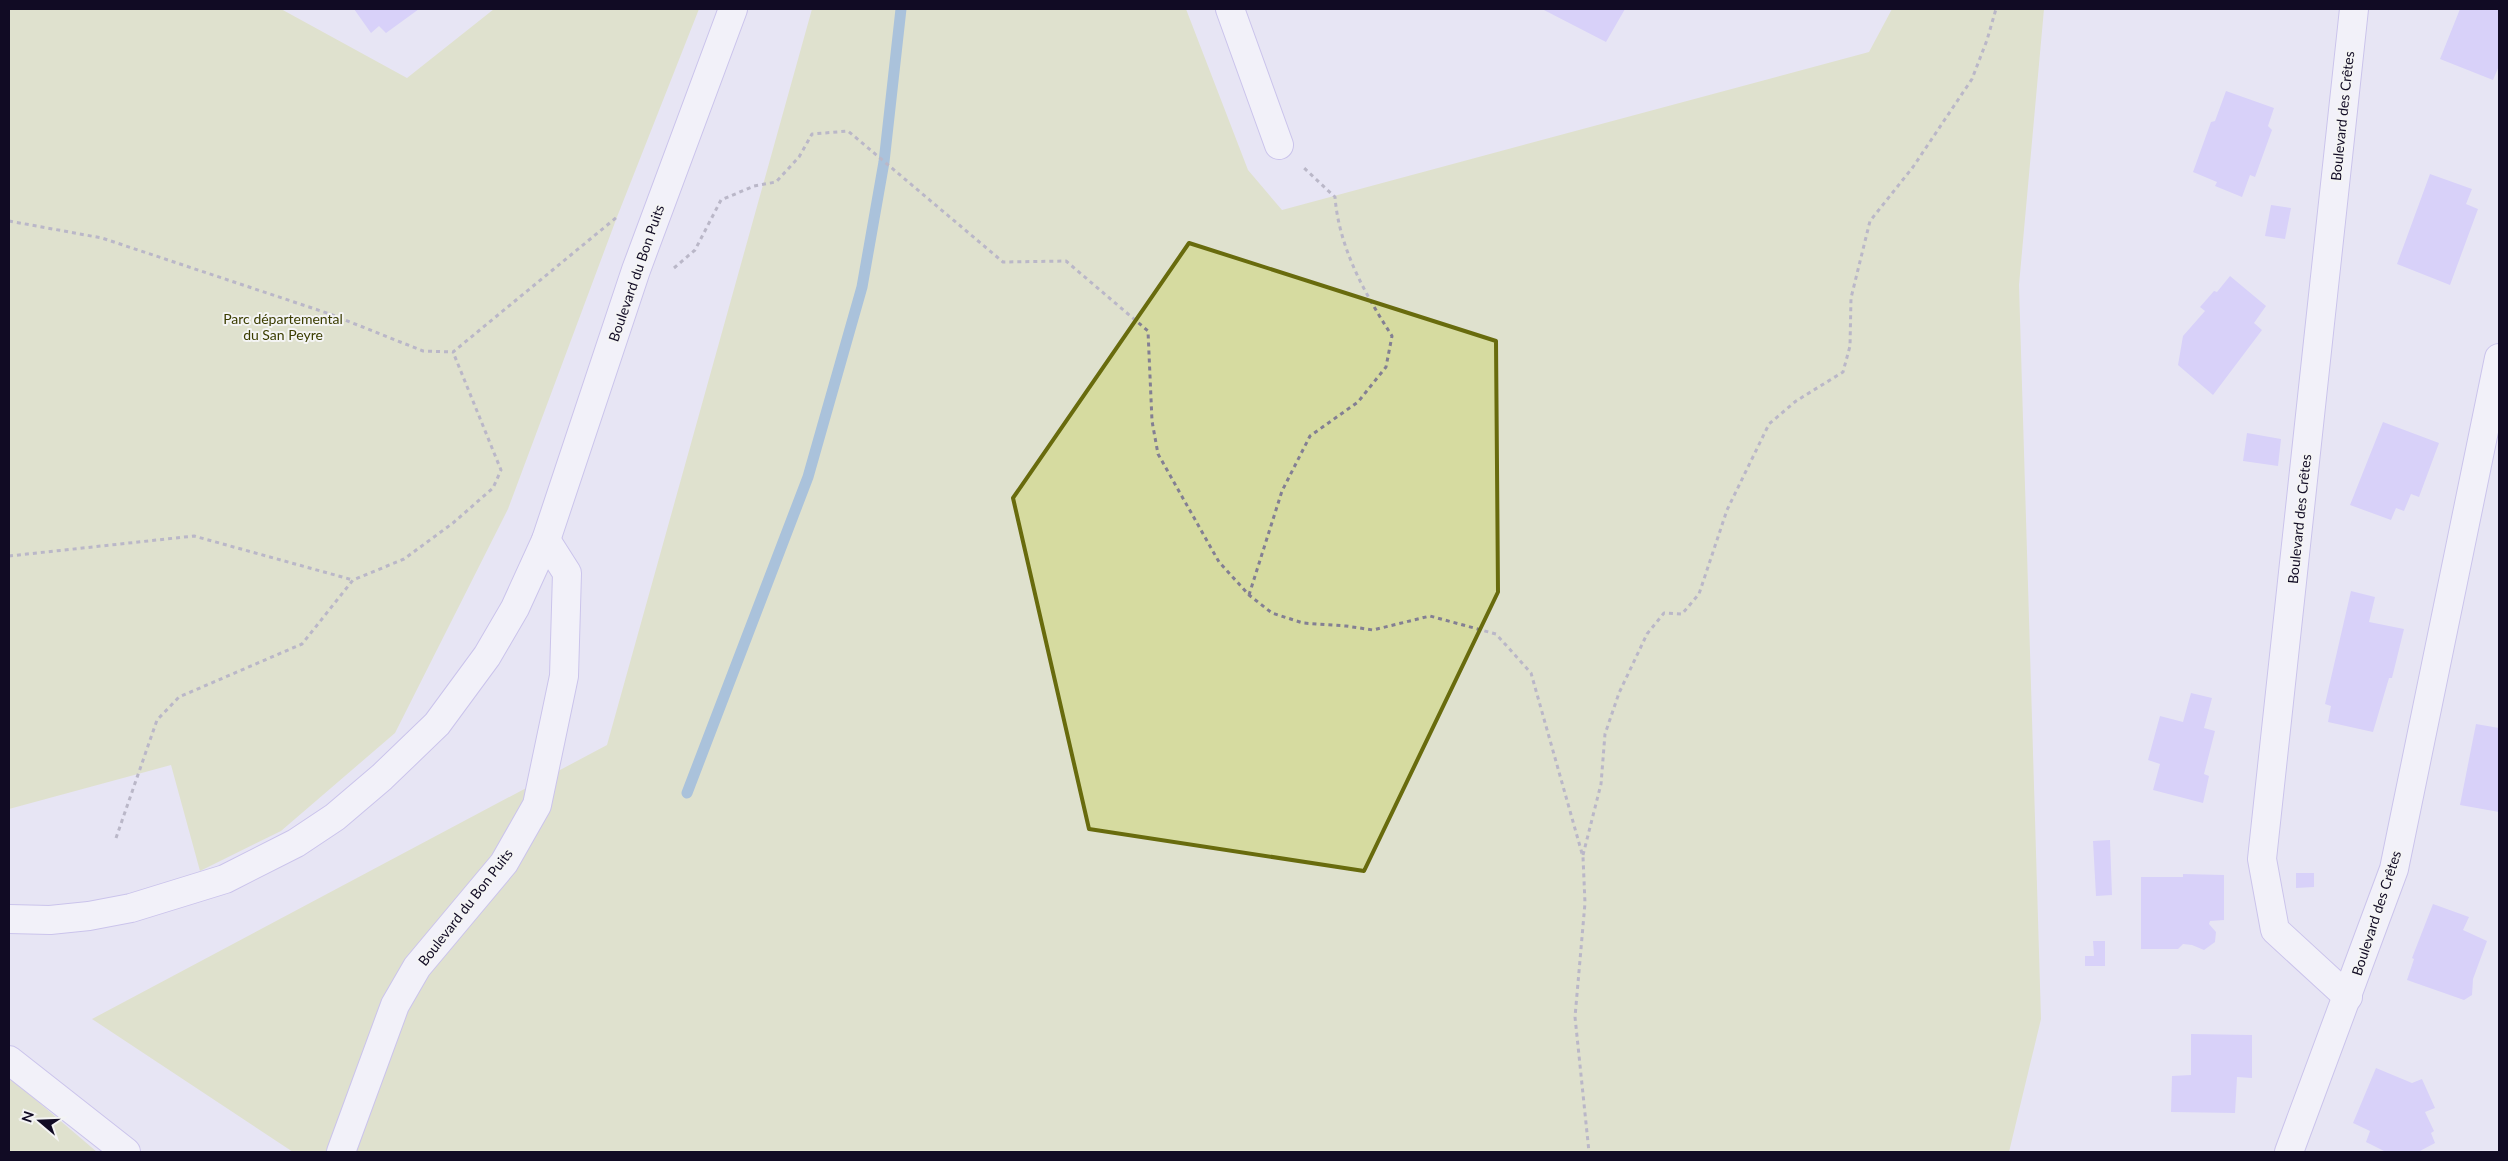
<svg xmlns="http://www.w3.org/2000/svg" width="2508" height="1161" viewBox="0 0 2508 1161" font-family="Lato,sans-serif">
	<style>
		.green { fill: #d6dba0 }
		.lines { fill: none; stroke-linecap: round; stroke-linejoin: round }
		.stream { stroke: #5f97bc; stroke-width: 11 }
		.building { fill: #c5b8ff }
		.minor-casing { stroke: #a89be1; stroke-width: 30 }
		.major-casing { stroke: #a89be1; stroke-width: 30 }
		.path { stroke: #837f93; stroke-width: 3; stroke-dasharray: 4 4; stroke-linecap: butt }
		.minor { stroke: #fff; stroke-width: 28 }
		.major { stroke: #fff; stroke-width: 28 }
		.marked { fill: none; stroke: #686b0d; stroke-width: 4; stroke-linejoin: round }
		.labels { text-anchor: middle; dominant-baseline: central; stroke-width: 4; stroke-linejoin: round; paint-order: stroke }
		.street-label { font-size: 14px; fill: #110b24; stroke: #f4f4f4 }
		.park-label { font-size: 14px; fill: #3b3d00; stroke: #f4f4f4 }
	</style>
	<rect width="100%" height="100%" fill="#e7e5f4"/>
	<g class="green">
		<polygon points="9,9 281,9 407,78 494,9 699,9 617,217 508,509 395,733 281,831 200,871 171,765 9,809"/>
		<polygon points="812,9 1186,9 1248,170 1282,210 1869,52 1892,9 2044,9 2019,285 2041,1019 2009,1152 293,1152 92,1019 607,745"/>
		<polygon points="9,1077 97,1152 9,1152"/>
	</g>
	<g class="lines">
		<polyline class="stream" points="687,793 808,477 862,287 884,162 901,9"/>
	</g>
	<g class="building">
		<polygon points="354,9 419,9 386,33 379,26 371,33"/>
		<polygon points="1542,9 1625,9 1606,42"/>
		<polygon points="2460,9 2499,9 2499,66 2493,80 2440,59"/>
		<polygon points="2226,91 2274,108 2268,126 2272,130 2255,177 2250,175 2242,197 2215,186 2217,182 2193,172 2211,122 2215,121"/>
		<polygon points="2430,174 2472,189 2466,204 2478,209 2450,285 2397,264"/>
		<polygon points="2271,205 2291,208 2285,239 2265,236"/>
		<polygon points="2230,276 2266,306 2254,323 2262,330 2213,395 2178,365 2183,336 2205,311 2200,307 2214,291 2217,292"/>
		<polygon points="2383,422 2439,443 2419,497 2411,494 2404,511 2396,508 2391,520 2350,505"/>
		<polygon points="2247,433 2281,439 2278,466 2243,461"/>
		<polygon points="2351,591 2375,597 2369,622 2404,629 2392,678 2389,678 2373,732 2328,722 2331,706 2325,704"/>
		<polygon points="2191,693 2212,698 2204,728 2215,731 2204,774 2209,776 2203,803 2153,790 2160,764 2148,760 2160,716 2183,722"/>
		<polygon points="2476,724 2499,728 2499,812 2460,805"/>
		<polygon points="2110,840 2112,895 2096,896 2093,841"/>
		<polygon points="2296,873 2314,873 2314,887 2296,888"/>
		<polygon points="2183,874 2224,875 2224,920 2210,921 2209,924 2216,932 2215,942 2204,950 2192,945 2183,944 2178,949 2141,949 2141,877 2183,877"/>
		<polygon points="2433,904 2469,917 2463,930 2487,941 2473,979 2472,995 2464,1000 2407,980 2414,959 2412,958"/>
		<polygon points="2093,941 2105,941 2105,966 2085,966 2085,956 2094,956"/>
		<polygon points="2191,1034 2252,1035 2252,1078 2237,1077 2235,1113 2171,1112 2172,1076 2191,1075"/>
		<polygon points="2376,1068 2412,1083 2422,1079 2435,1108 2425,1112 2434,1131 2431,1133 2435,1143 2418,1152 2386,1152 2366,1142 2370,1131 2353,1123"/>
	</g>
	<g class="lines">
		<g class="minor-casing">
			<g id="minor">
				<polyline points="1230,9 1279,145"/>
				<polyline points="2348,997 2275,930 2262,859 2354,9"/>
				<polyline points="9,1060 126,1152"/>
				<polyline points="341,1152 395,1005 417,967 504,863 537,805 564,676 567,573 546,540"/>
				<polyline points="2289,1152 2394,869 2499,358"/>
			</g>
		</g>
		<g class="major-casing">
			<polyline id="major" points="9,919 50,920 89,916 131,908 225,879 296,843 335,817 382,777 437,724 487,656 515,608 546,540 636,270 733,9"/>
		</g>
		<g class="path">
			<polyline points="9,221 102,238 330,314 423,351 453,352 617,217 618,219"/>
			<polyline points="674,268 695,250 721,200 754,186 776,182 799,157 812,134 848,131 1003,262 1066,261 1148,331 1152,421 1158,454 1219,562 1249,595 1272,613 1303,623 1346,626 1373,630 1430,616 1496,634 1531,673 1583,857 1585,903 1575,1017 1589,1152"/>
			<polyline points="9,556 194,536 353,580"/>
			<path d="M1249 595 1282 491 1310 436 1358 402 1386 367 1392 336C1365 294 1339 248 1335 197L1303 167"/>
			<polyline points="116,838 157,720 179,697 302,644 353,580 404,559 453,523 493,488 501,470 453,352"/>
			<polyline points="1583,855 1601,784 1605,734 1619,693 1647,634 1664,613 1682,614 1699,594 1727,510 1769,424 1796,401 1843,372 1850,346 1851,298 1870,221 1913,167 1972,79 1987,40 1996,9"/>
		</g>
		<use href="#minor" class="minor"/>
		<use href="#major" class="major"/>
	</g>
	<path d="M0 0H2508V1161H0ZM1189 243 1496 341 1498 592 1364 871 1089 829 1013 498Z" fill="#e7e5f4" fill-opacity=".55" fill-rule="evenodd"/>
	<path class="marked" d="M1189 243 1496 341 1498 592 1364 871 1089 829 1013 498Z"/>
	<g class="labels">
		<g class="street-label">
			<text transform="translate(2342 116) rotate(-84)">Boulevard des Crêtes</text>
			<text transform="translate(636 273) rotate(-71)">Boulevard du Bon Puits</text>
			<text transform="translate(2299 519) rotate(-84)">Boulevard des Crêtes</text>
			<text transform="translate(465 907) rotate(-52)">Boulevard du Bon Puits</text>
			<text transform="translate(2376 913) rotate(-72)">Boulevard des Crêtes</text>
		</g>
		<g class="park-label">
			<text x="283" y="318">Parc départemental<tspan x="283" dy="16">du San Peyre</tspan></text>
		</g>
	</g>
	<rect width="2508" height="1161" fill="none" stroke="#110b24" stroke-width="20"/>
	<g transform="translate(40 1121) rotate(289)" stroke="#f4f4f4" stroke-width="4" paint-order="stroke">
	<path d="M0-4L9 19L0 12L-9 19Z" fill="#110b24"/>
	<text y="-8" font-size="14" font-weight="bold" text-anchor="middle" fill="#110b24">N</text>
	</g>
</svg>
